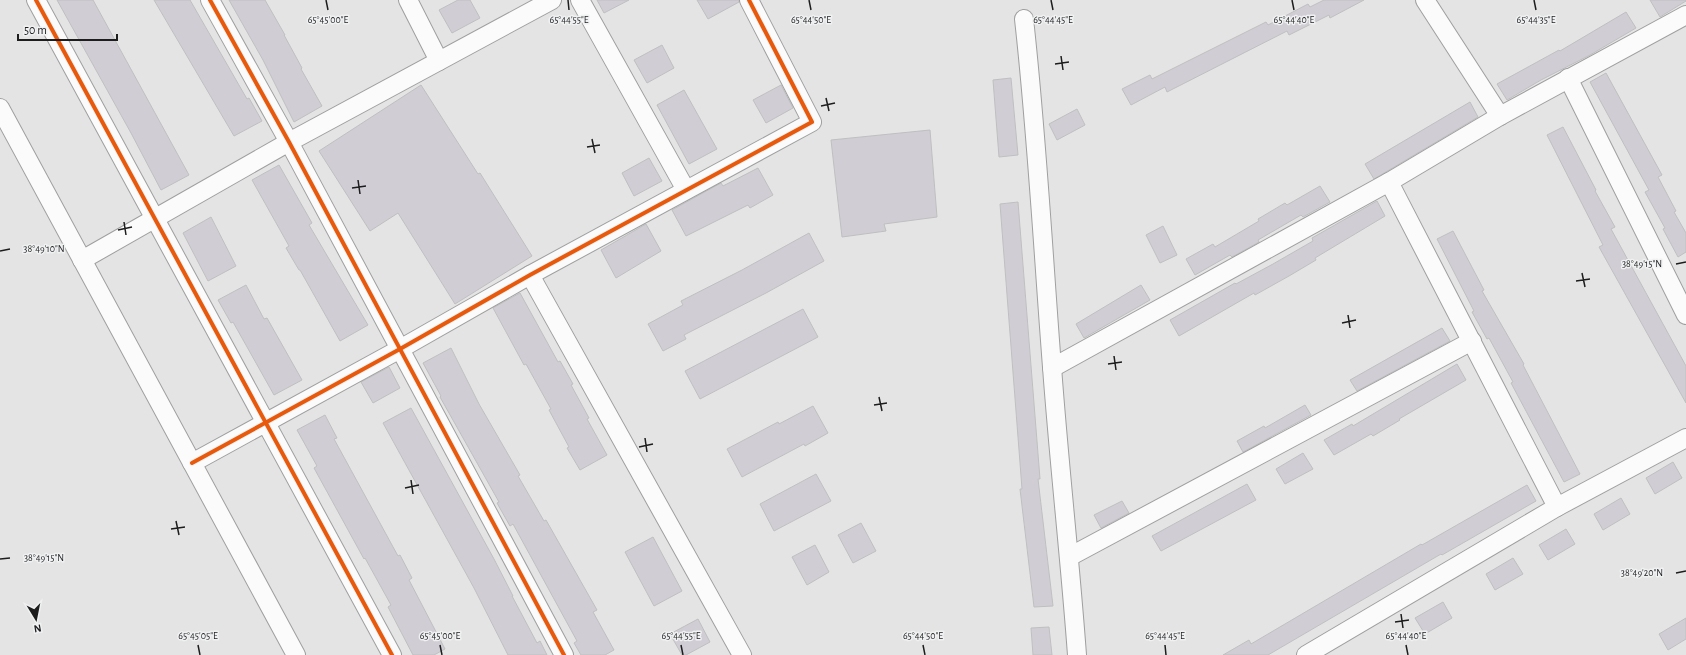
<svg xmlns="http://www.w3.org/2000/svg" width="1686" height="655" viewBox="0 0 1686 655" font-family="'Alegreya Sans',sans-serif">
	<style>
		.building { fill: #d1cdd4; stroke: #c0bfc0 }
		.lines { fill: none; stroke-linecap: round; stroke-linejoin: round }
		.minor-casing { stroke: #9f9fa0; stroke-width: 20 }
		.minor { stroke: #fbfbfb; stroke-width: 18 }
		.cycleway-casing { stroke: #f0f1f2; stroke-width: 6 }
		.cycleway { stroke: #e8590c; stroke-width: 4 }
		.ticks { fill: none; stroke: #1d1d1e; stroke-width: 1.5 }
		.ticks-label { font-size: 10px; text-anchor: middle; fill: #1d1d1e; stroke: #f0f1f2; stroke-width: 3; stroke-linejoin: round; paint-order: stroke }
	</style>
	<rect width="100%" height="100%" fill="#e4e4e4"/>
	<g class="building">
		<polygon points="57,0 93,0 189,175 161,190 131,133"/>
		<polygon points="154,0 190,0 247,99 249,98 262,121 234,136"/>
		<polygon points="229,0 265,0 285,35 284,35 302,68 301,69 322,106 294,122 263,60"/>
		<polygon points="458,0 470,0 480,18 452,33 439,10"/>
		<polygon points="597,0 629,0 604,13"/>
		<polygon points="697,0 739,0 739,2 708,19"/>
		<polygon points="1324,0 1364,0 1330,18 1329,15 1289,35 1287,31 1167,92 1165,87 1131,105 1122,89 1150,75 1152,79 1266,22 1268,25 1308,4 1310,7"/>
		<polygon points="1650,0 1686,0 1686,1 1660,17"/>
		<polygon points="1626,12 1636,28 1590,55 1541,80 1507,100 1497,84 1559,50 1560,51"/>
		<polygon points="662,45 674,68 647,83 634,60"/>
		<polygon points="1606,73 1662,175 1658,177 1676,211 1674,212 1686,233 1686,252 1678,257 1663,229 1665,228 1645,192 1649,190 1590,82"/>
		<polygon points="1011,78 1018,155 999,157 993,80"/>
		<polygon points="421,85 478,174 480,173 532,256 455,304 398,213 370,231 319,151"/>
		<polygon points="781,85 793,108 766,123 753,100"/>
		<polygon points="684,90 717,149 689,164 657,105"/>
		<polygon points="1470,102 1478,117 1374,179 1365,164"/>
		<polygon points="1077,109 1085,125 1057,140 1049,124"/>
		<polygon points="1563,127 1596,190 1595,191 1615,227 1611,229 1686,366 1686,403 1599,247 1603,245 1547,135"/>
		<polygon points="930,130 937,217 884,224 886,231 842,237 831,140"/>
		<polygon points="649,158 662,181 634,196 622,173"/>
		<polygon points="279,165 312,223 309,225 368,325 340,341 300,270 299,270 286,248 289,246 252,180"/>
		<polygon points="758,168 773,195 750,208 748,205 686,236 672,210 721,183 723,186"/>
		<polygon points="1320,186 1330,202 1303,217 1301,215 1258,240 1259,242 1232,257 1230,255 1195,275 1186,259 1213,244 1215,247 1259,221 1258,219 1285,203 1287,205"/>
		<polygon points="1377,201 1385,216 1315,258 1316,260 1289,276 1255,295 1254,293 1179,336 1170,320 1235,283 1236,284 1273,264 1313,241 1312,238"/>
		<polygon points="1018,202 1040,479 1038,479 1053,606 1034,607 1020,489 1022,489 1000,204"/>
		<polygon points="211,217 236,266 208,281 183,233"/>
		<polygon points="646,224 661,251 616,278 601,250"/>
		<polygon points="1163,226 1177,255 1160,263 1146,235"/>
		<polygon points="1453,231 1484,290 1482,291 1524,364 1523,365 1580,474 1564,482 1511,383 1513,382 1489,338 1487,339 1472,312 1474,311 1437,239"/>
		<polygon points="809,233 824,261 766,293 684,335 686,339 663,351 648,324 683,305 681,301 742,270"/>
		<polygon points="246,285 264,319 267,318 302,380 274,395 233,322 231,323 218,300"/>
		<polygon points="1141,285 1150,300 1084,338 1076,324"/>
		<polygon points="520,293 558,362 560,361 573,384 571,385 589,418 587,419 607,455 580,470 567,448 569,447 549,410 551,409 526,364 524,365 493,308"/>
		<polygon points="803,309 818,337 700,399 685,371"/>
		<polygon points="1442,328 1450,341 1357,391 1350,380"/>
		<polygon points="451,348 479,404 520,475 518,476 544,521 546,520 597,610 593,612 614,650 605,655 581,655 574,643 577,641 513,524 510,526 497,503 499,502 440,397 441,396 423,363"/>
		<polygon points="1457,364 1466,380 1399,419 1400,420 1373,436 1371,434 1334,455 1324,440 1352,424 1353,426"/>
		<polygon points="389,367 400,388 373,403 361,382"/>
		<polygon points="1305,405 1311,415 1243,452 1237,441 1264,426 1265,428"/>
		<polygon points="813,406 828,433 805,446 804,444 742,477 727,449 778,422 779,424"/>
		<polygon points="411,408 494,559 513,596 512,596 537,643 540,641 547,655 508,655 474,588 383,423"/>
		<polygon points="325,415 337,438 334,439 398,556 400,555 412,578 409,580 445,649 434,655 413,655 388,607 391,605 365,558 364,559 314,468 317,466 297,430"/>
		<polygon points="1303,453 1313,469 1285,484 1276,469"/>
		<polygon points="1673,462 1682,478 1655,494 1646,478"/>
		<polygon points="816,474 831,501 774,531 760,504"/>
		<polygon points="1247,484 1256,500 1161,551 1152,536"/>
		<polygon points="1527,485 1536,501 1442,555 1441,554 1268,655 1223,655 1249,640 1251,644 1421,544 1422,545"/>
		<polygon points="1621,498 1630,514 1603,530 1594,514"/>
		<polygon points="1122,501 1129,513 1101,528 1094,515"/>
		<polygon points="861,523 876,551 853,563 838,535"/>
		<polygon points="1566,529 1575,544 1548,560 1539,545"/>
		<polygon points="653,537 682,591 654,606 625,552"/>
		<polygon points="815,545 829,572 807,585 792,557"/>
		<polygon points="1513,558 1523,574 1495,590 1486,574"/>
		<polygon points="1443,602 1452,618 1425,634 1415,618"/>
		<polygon points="1686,618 1686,639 1668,650 1659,634"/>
		<polygon points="698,619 710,642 686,655 682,655 670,634"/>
		<polygon points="1049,627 1052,655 1033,655 1031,628"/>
	</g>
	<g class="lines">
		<g class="minor-casing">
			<g id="minor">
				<polyline points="36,0 392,655"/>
				<polyline points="210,0 289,142 564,655"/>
				<polyline points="408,0 439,61"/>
				<polyline points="580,0 686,190"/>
				<polyline points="1425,0 1500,116"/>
				<path d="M1024 19C1037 135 1043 251 1052 367 1059 463 1070 559 1077 655"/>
				<polyline points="1568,78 1686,315"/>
				<polyline points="0,108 296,655"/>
				<polyline points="1389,182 1557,507"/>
				<polyline points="82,260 289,142 552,0"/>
				<polyline points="530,275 742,655"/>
				<polyline points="1052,368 1389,182 1500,116 1686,15"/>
				<polyline points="192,463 400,349 530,275 812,122 749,0"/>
				<polyline points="1069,557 1472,341"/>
				<polyline points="1306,655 1557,507 1686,438"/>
			</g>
		</g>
		<use href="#minor" class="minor"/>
		<g class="cycleway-casing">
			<g id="cycleway">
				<polyline points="36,0 392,655"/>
				<polyline points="210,0 289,142 564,655"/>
				<polyline points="192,463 400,349 530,275 812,122 749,0"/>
			</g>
		</g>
		<use href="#cycleway" class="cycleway"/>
	</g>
	<path class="ticks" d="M326 0 328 10M568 0 569 10M809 0 811 10M1051 0 1053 10M1292 0 1294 10M1534 0 1536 10M1061 56 1063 70M1055 64 1069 62M826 98 829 111M821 106 835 103M592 139 595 153M587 147 600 145M358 180 360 194M352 188 366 186M124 222 126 235M118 230 132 227M0 251 10 249M1676 264 1686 262M1582 273 1585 287M1576 281 1590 279M1348 315 1350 328M1342 323 1356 320M1114 356 1116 370M1108 364 1122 362M879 397 882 411M874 405 887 403M645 438 647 452M639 447 653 444M411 480 413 494M405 488 419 485M176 521 179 535M171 529 185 527M0 559 10 558M1676 573 1686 571M1401 614 1403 628M1395 622 1409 620M198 645 200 655M440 645 442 655M681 645 683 655M923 645 925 655M1165 645 1166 655M1406 645 1408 655"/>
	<g class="ticks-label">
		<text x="328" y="23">65°45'00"E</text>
		<text x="569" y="23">65°44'55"E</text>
		<text x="811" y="23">65°44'50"E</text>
		<text x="1053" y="23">65°44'45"E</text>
		<text x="1294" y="23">65°44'40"E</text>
		<text x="1536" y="23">65°44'35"E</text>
		<text x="44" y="252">38°49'10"N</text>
		<text x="1642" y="267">38°49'15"N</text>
		<text x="44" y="561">38°49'15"N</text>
		<text x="1642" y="576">38°49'20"N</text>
		<text x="198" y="639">65°45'05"E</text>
		<text x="440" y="639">65°45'00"E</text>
		<text x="681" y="639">65°44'55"E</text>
		<text x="923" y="639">65°44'50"E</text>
		<text x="1165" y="639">65°44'45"E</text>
		<text x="1406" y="639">65°44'40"E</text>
	</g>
	<g transform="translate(36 619) rotate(170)" stroke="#f0f1f2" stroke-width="3" paint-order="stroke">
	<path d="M0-3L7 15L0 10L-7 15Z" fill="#1d1d1e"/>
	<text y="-6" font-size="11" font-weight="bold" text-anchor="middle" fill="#1d1d1e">N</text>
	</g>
	<path d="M18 34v6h99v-6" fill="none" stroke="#1d1d1e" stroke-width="2"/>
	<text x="24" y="34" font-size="12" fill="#1d1d1e" stroke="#f0f1f2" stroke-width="3" paint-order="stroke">50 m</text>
</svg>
